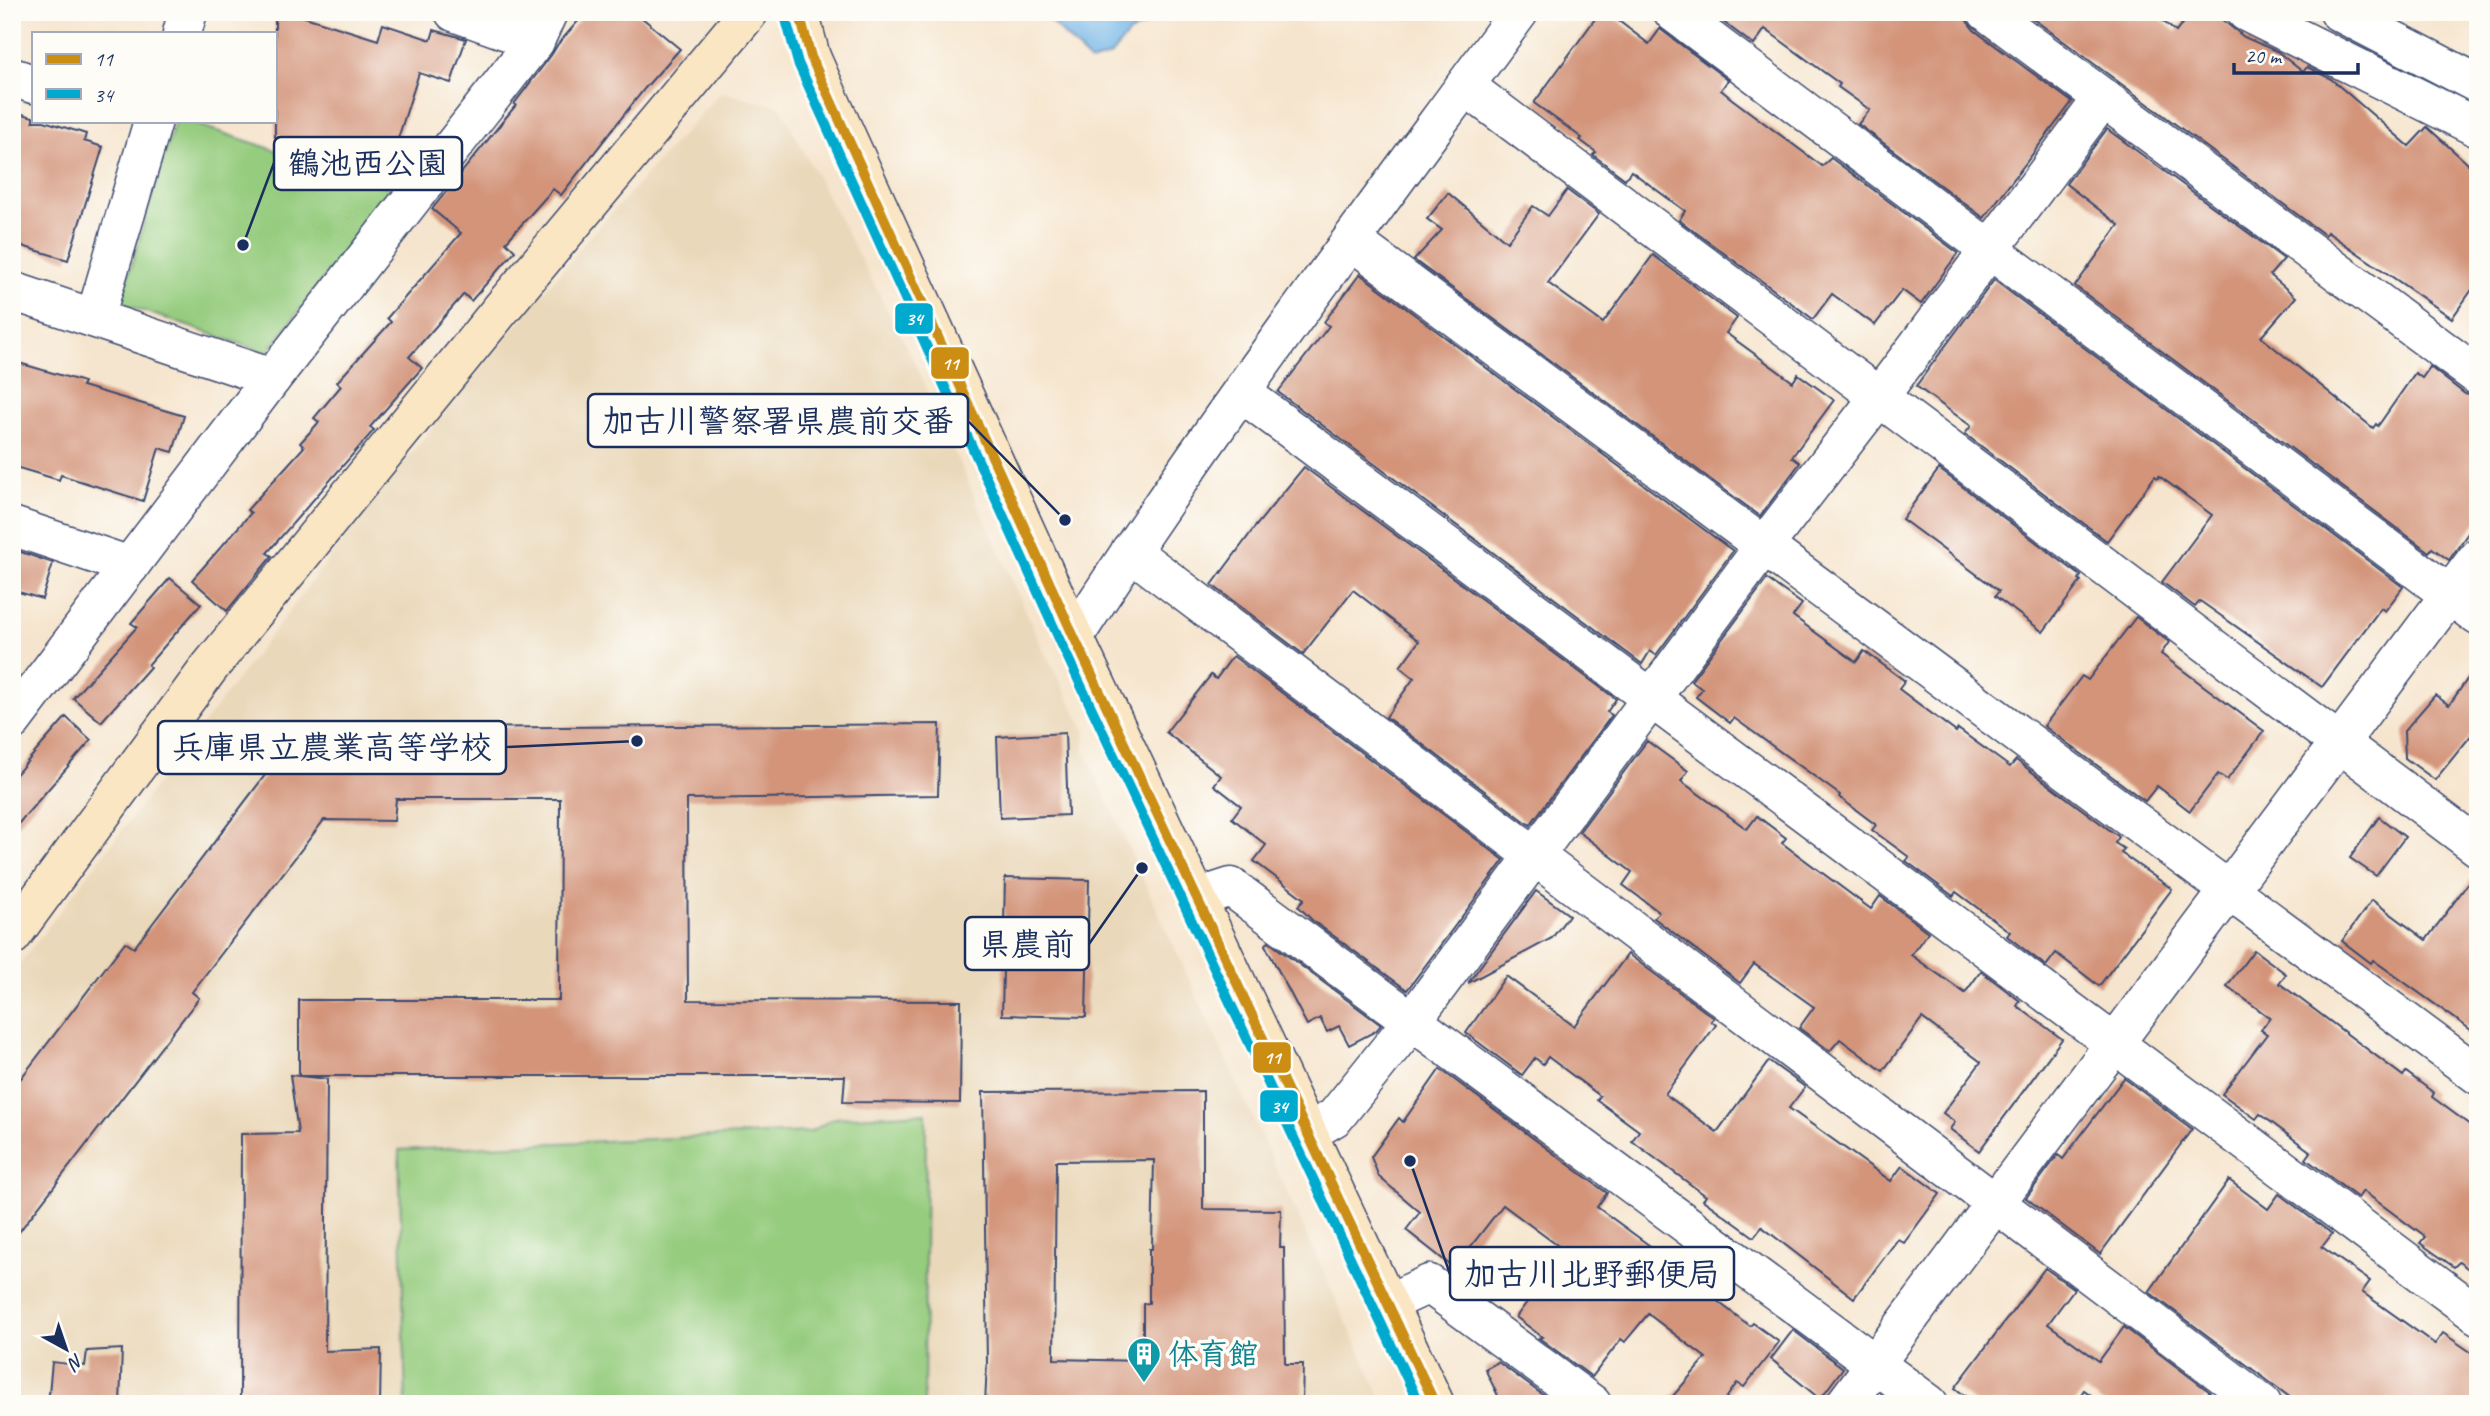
<svg xmlns="http://www.w3.org/2000/svg" width="2490" height="1416" viewBox="0 0 2490 1416" font-family="Caveat,'Klee One',sans-serif">
	<style>
		.built { fill: #ead8ba }
		.green { fill: #95cc7e; stroke: #587e6e; stroke-width: 2 }
		.water { fill: #70b4e6; stroke: #4672a2; stroke-width: 2 }
		.building { fill: #d3947a; fill-rule: evenodd }
		.lines { fill: none; stroke-linecap: round; stroke-linejoin: round }
		.street-casing { stroke: #3c4a6f; stroke-width: 41 }
		.secondary-casing { stroke: #3c4a6f; stroke-width: 41 }
		.street { stroke: #fff; stroke-width: 38 }
		.secondary { stroke: #fbe6c4; stroke-width: 38 }
		.bus-1-casing { stroke: #fdfcf7; stroke-width: 16 }
		.bus-2-casing { stroke: #fdfcf7; stroke-width: 16 }
		.bus-1 { stroke: #cb8e13; stroke-width: 10 }
		.bus-2 { stroke: #00a9ce; stroke-width: 10 }
		.labels { text-anchor: middle; dominant-baseline: central; stroke-width: 7; stroke-linejoin: round; paint-order: stroke }
		.culture-label { font-size: 30px; font-weight: bold; fill: #0d838f; stroke: #fdfcf7; text-anchor: start }
		.leader { fill: none; stroke: #1b2f5e; stroke-width: 2.5 }
		.callout-dot { fill: #1b2f5e; stroke: #fdfcf7; stroke-width: 2.5 }
		.callout { fill: #fdfcf7; stroke: #1b2f5e; stroke-width: 2.5 }
		.callout-label { font-size: 32px; text-anchor: middle; font-weight: bold; fill: #1b2f5e }
		.line-badge { stroke: #fdfcf7; stroke-width: 2.5 }
		.badge-label { font-size: 19px; text-anchor: middle; font-weight: bold; fill: #fff }
	</style>
	<rect width="100%" height="100%" fill="#fdfcf7"/>
	<filter id="ink" filterUnits="userSpaceOnUse"><feTurbulence type="fractalNoise" baseFrequency=".0143" numOctaves="2"/><feDisplacementMap in="SourceGraphic" scale="14" xChannelSelector="R" yChannelSelector="G"/><feConvolveMatrix kernelMatrix="1 2 1 2 8 2 1 2 1" color-interpolation-filters="sRGB"/></filter>
	<filter id="wash" filterUnits="userSpaceOnUse"><feTurbulence type="fractalNoise" baseFrequency=".00686" numOctaves="4" result="noise"/><feDisplacementMap in="SourceGraphic" scale="28" xChannelSelector="R" yChannelSelector="G"/><feGaussianBlur stdDeviation="1.57" result="paint"/><feColorMatrix in="noise" values="0 0 0 0 0 0 0 0 0 0 0 0 0 0 0 0 0 1.4 0 .05"/><feComposite in="paint" operator="in"/></filter>
	<g filter="url(#wash)">
		<rect width="100%" height="100%" fill="#f6e5ce"/>
		<polygon class="built" points="721,92 780,106 911,355 1042,647 1086,732 1084,750 1384,1404 12,1404 12,974 387,483 586,241"/>
		<g class="green">
			<polygon points="175,121 186,121 391,188 267,353 120,303"/>
			<polygon points="926,1113 924,1404 406,1404 399,1150 810,1132 834,1118"/>
		</g>
		<polygon class="water" points="1041,12 1084,12 1100,18 1108,12 1159,12 1157,19 1129,33 1110,56 1091,62"/>
		<g id="blocks">
			<g class="building">
				<polygon points="275,12 289,12 378,40 383,24 431,40 434,30 466,39 451,83 419,73 387,173 275,137"/>
				<polygon points="586,12 635,12 680,49 645,88 561,195 553,189 506,242 515,251 471,301 464,294 409,357 422,368 370,427 374,430 267,553 272,556 227,611 192,580 251,513 247,510 304,447 300,443 319,422 314,418 341,386 337,382 391,322 387,318 461,233 432,209 516,105 514,104 552,54 558,44"/>
				<polygon points="1600,12 1607,12 1649,44 1660,29 1728,80 1721,90 1732,99 1822,166 1831,158 1958,253 1921,304 1902,290 1875,325 1832,294 1813,319 1679,220 1685,211 1631,171 1625,179 1593,155 1596,152 1580,140 1582,138 1534,103"/>
				<polygon points="1710,12 1966,12 1967,21 1974,30 2072,102 1984,218 1858,124 1870,110 1838,87 1840,84 1765,29 1754,45"/>
				<polygon points="2024,12 2152,12 2176,32 2191,12 2212,12 2244,37 2278,52 2303,72 2307,67 2331,79 2409,146 2427,127 2478,173 2478,281 2452,318 2327,232 2325,235"/>
				<polygon points="12,111 33,117 33,121 44,121 86,134 84,141 103,147 68,260 12,243"/>
				<polygon points="2107,129 2284,259 2270,275 2296,297 2261,337 2373,428 2376,424 2378,426 2415,373 2422,378 2430,367 2465,394 2478,397 2478,519 2449,560 2432,548 2429,552 2075,286 2119,225 2066,184"/>
				<polygon points="1567,190 1599,214 1548,283 1603,323 1653,255 1737,318 1726,333 1793,382 1798,374 1834,400 1792,457 1800,463 1760,516 1414,260 1442,230 1427,219 1448,193 1507,242 1533,206 1548,216"/>
				<polygon points="1360,274 1733,551 1656,655 1650,651 1642,664 1278,392 1329,326 1324,322"/>
				<polygon points="1994,280 2403,587 2385,611 2381,608 2322,687 2200,601 2195,607 2162,582 2212,515 2159,476 2158,478 2155,476 2107,541 1965,434 1971,426 1916,386"/>
				<polygon points="12,361 84,382 82,386 184,416 173,452 159,448 143,501 61,475 59,480 12,466"/>
				<polygon points="1304,467 1616,699 1607,712 1612,715 1530,825 1386,717 1414,678 1400,667 1419,641 1353,590 1303,654 1212,585 1255,527"/>
				<polygon points="1939,469 2081,576 2079,579 2081,581 2043,632 1995,596 1999,591 1902,519"/>
				<polygon points="12,549 53,563 42,599 12,590"/>
				<polygon points="170,578 201,604 148,665 150,667 101,722 73,698 137,627 131,623"/>
				<polygon points="1767,579 1802,604 1793,616 1856,662 1864,651 1905,681 1899,689 1956,732 1958,729 2010,767 2016,760 2119,837 2115,843 2124,849 2121,853 2172,889 2099,986 2056,953 2046,966 2007,936 2010,932 1956,892 1953,896 1906,861 1909,857 1872,830 1876,825 1839,797 1840,795 1734,718 1730,723 1696,697 1702,689 1691,681"/>
				<polygon points="2136,617 2169,642 2161,654 2264,731 2227,780 2218,774 2190,811 2157,786 2145,801 2044,726 2082,676 2088,680"/>
				<polygon points="1233,656 1504,860 1407,990 1312,920 1298,906 1304,899 1254,861 1266,845 1232,818 1241,806 1214,785 1221,776 1166,732 1211,675 1216,679"/>
				<polygon points="2478,664 2478,727 2435,780 2405,758 2404,731 2435,695 2449,705"/>
				<polygon points="66,717 91,740 12,831 12,779"/>
				<polygon points="940,724 938,795 687,799 688,1000 961,1001 960,1103 843,1102 845,1076 299,1076 299,1000 559,1000 560,799 396,799 394,821 324,820 192,992 199,998 12,1241 12,1090 125,942 134,948 300,729"/>
				<polygon points="1065,733 1068,815 1000,818 997,737"/>
				<polygon points="1647,741 1688,771 1681,781 1747,829 1757,816 1786,838 1782,843 1871,909 1880,896 1928,932 1911,955 1965,993 1981,971 2020,1001 2017,1006 2062,1039 1979,1151 1950,1129 1955,1122 1943,1113 1981,1062 1922,1018 1883,1071 1840,1039 1830,1051 1799,1028 1814,1007 1754,964 1740,983 1654,918 1659,912 1623,885 1632,872 1579,832"/>
				<polygon points="2379,817 2405,837 2376,876 2350,858"/>
				<polygon points="2478,870 2478,1035 2373,960 2371,963 2342,941 2372,900 2426,940"/>
				<polygon points="1005,878 1089,880 1086,1017 1002,1015"/>
				<polygon points="1536,891 1569,915 1552,938 1468,983"/>
				<polygon points="1269,942 1381,1025 1376,1031 1349,1045 1339,1026 1327,1032 1320,1018 1307,1025 1265,945"/>
				<polygon points="2254,950 2286,974 2279,983 2403,1076 2406,1072 2434,1093 2432,1097 2478,1131 2478,1276 2459,1262 2454,1267 2420,1243 2425,1237 2363,1191 2358,1198 2306,1159 2311,1152 2260,1114 2256,1119 2222,1094 2267,1034 2261,1030 2270,1018 2227,986"/>
				<polygon points="1628,954 1714,1018 1711,1021 1716,1025 1665,1094 1717,1132 1769,1061 1805,1087 1789,1108 1891,1181 1902,1166 1940,1194 1904,1243 1898,1239 1854,1298 1762,1227 1754,1237 1703,1200 1706,1196 1632,1141 1639,1131 1597,1100 1600,1096 1548,1057 1543,1064 1535,1058 1522,1075 1466,1033 1506,976 1574,1026"/>
				<polygon points="1440,1069 1607,1193 1597,1207 1687,1273 1684,1276 1750,1326 1753,1323 1779,1342 1744,1387 1737,1383 1722,1404 1666,1404 1706,1358 1648,1314 1625,1342 1621,1339 1592,1377 1539,1338 1542,1337 1516,1317 1565,1251 1503,1205 1454,1268 1406,1230 1420,1212 1379,1177 1371,1157 1399,1118 1403,1122"/>
				<polygon points="290,1075 327,1079 325,1351 381,1349 380,1404 240,1404 241,1134 298,1133"/>
				<polygon points="2124,1078 2192,1129 2100,1254 2026,1198 2058,1155 2063,1159"/>
				<path d="M1203 1091V1209L1281 1210 1280 1248H1284L1285 1364H1303L1302 1404H985L987 1363 983 1092ZM1154 1160 1152 1249H1149V1303L1143 1304V1361L1054 1359 1056 1161Z"/>
				<polygon points="2229,1180 2268,1209 2279,1194 2332,1234 2322,1247 2370,1281 2362,1292 2435,1344 2443,1333 2478,1357 2478,1404 2299,1404 2149,1292"/>
				<polygon points="2045,1268 2074,1289 2048,1324 2099,1361 2124,1327 2210,1392 2201,1404 2103,1404 2084,1390 2074,1404 1976,1404 1955,1388"/>
				<polygon points="1793,1330 1843,1368 1820,1399 1771,1359"/>
				<polygon points="122,1349 120,1404 48,1404 52,1362 85,1366 87,1351"/>
				<polygon points="1498,1362 1555,1404 1502,1404 1485,1369"/>
			</g>
		</g>
	</g>
	<g filter="url(#ink)">
		<use href="#blocks" fill-opacity="0" stroke="#3c4a6f" stroke-width="2"/>
		<g class="lines">
			<g class="street-casing">
				<g id="street">
					<polyline points="454,12 535,41"/>
					<polyline points="1673,12 2478,616"/>
					<polyline points="1987,12 2478,376"/>
					<polyline points="2246,12 2478,128"/>
					<polyline points="2339,12 2478,84"/>
					<polyline points="182,33 188,12"/>
					<polyline points="12,77 33,84"/>
					<polyline points="1465,86 2478,847"/>
					<polyline points="1352,241 2478,1075"/>
					<polyline points="12,291 272,378"/>
					<polyline points="95,318 153,121"/>
					<polyline points="1242,393 2478,1315"/>
					<polyline points="12,526 130,566"/>
					<polyline points="1130,551 2262,1404"/>
					<path d="M1074 637C1213 422 1368 218 1519 12"/>
					<polyline points="12,721 272,378 535,41 548,12"/>
					<polyline points="1197,898 1231,887 1929,1404"/>
					<polyline points="1306,1134 1335,1117 1412,1021 1764,546 1879,397 2103,98"/>
					<polyline points="1388,1303 1429,1284 1592,1404"/>
					<polyline points="1845,1404 2478,557"/>
				</g>
			</g>
			<g class="secondary-casing">
				<g id="secondary">
					<polyline points="799,12 811,57 830,100 1074,637 1435,1404"/>
					<polyline points="12,936 209,668 501,309 749,12"/>
				</g>
			</g>
			<use href="#street" class="street"/>
			<use href="#secondary" class="secondary"/>
			<g class="bus-1-casing">
				<polyline id="bus-1" points="799,12 811,57 1074,637 1435,1404"/>
			</g>
			<g class="bus-2-casing">
				<polyline id="bus-2" points="785,16 798,63 1061,643 1419,1404"/>
			</g>
			<use href="#bus-1" class="bus-1"/>
			<use href="#bus-2" class="bus-2"/>
		</g>
	</g>
	<defs>
		<g id="building-pin" transform="scale(1.75)"><path d="M0 17L-7.5 6A9.5 9.5 0 1 1 7.5 6Z" fill="#0f9aa8" stroke="#fdfcf7"/><path d="M-4-6H4V6H1V3H-1V6H-4ZM-2.5-4.3h1.7v1.8h-1.7ZM.8-4.3h1.7v1.8H.8ZM-2.5-1h1.7V.8h-1.7ZM.8-1h1.7V.8H.8Z" fill="#fff"/></g>
	</defs>
	<g fill-rule="evenodd">
		<use href="#building-pin" x="1144" y="1354"/>
	</g>
	<g class="labels">
		<g class="culture-label">
			<text x="1168" y="1354">体育館</text>
		</g>
	</g>
	<path class="leader" d="M243 245L274 163M1065 520L968 421M637 741L506 747M1142 868L1089 944M1410 1161L1450 1274"/>
	<g class="callout-dot">
		<circle cx="243" cy="245" r="7"/>
		<circle cx="1065" cy="520" r="7"/>
		<circle cx="637" cy="741" r="7"/>
		<circle cx="1142" cy="868" r="7"/>
		<circle cx="1410" cy="1161" r="7"/>
	</g>
	<g class="callout">
		<rect x="274" y="137" width="188" height="53" rx="7"/>
		<rect x="588" y="394" width="380" height="53" rx="7"/>
		<rect x="158" y="721" width="348" height="53" rx="7"/>
		<rect x="965" y="917" width="124" height="53" rx="7"/>
		<rect x="1450" y="1247" width="284" height="53" rx="7"/>
	</g>
	<g class="callout-label">
		<text x="368" y="174">鶴池西公園</text>
		<text x="778" y="432">加古川警察署県農前交番</text>
		<text x="332" y="758">兵庫県立農業高等学校</text>
		<text x="1027" y="955">県農前</text>
		<text x="1592" y="1285">加古川北野郵便局</text>
	</g>
	<g class="line-badge">
		<rect x="894" y="302" width="40" height="33" rx="7" fill="#00a9ce"/>
		<rect x="930" y="346" width="40" height="34" rx="7" fill="#cb8e13"/>
		<rect x="1252" y="1041" width="40" height="33" rx="7" fill="#cb8e13"/>
		<rect x="1259" y="1089" width="40" height="34" rx="7" fill="#00a9ce"/>
	</g>
	<g class="badge-label">
		<text x="914" y="325">34</text>
		<text x="950" y="370">11</text>
		<text x="1272" y="1064">11</text>
		<text x="1279" y="1113">34</text>
	</g>
	<rect width="2490" height="1416" fill="none" stroke="#fdfcf7" stroke-width="42"/>
	<rect x="32" y="32" width="245" height="91" fill="#fdfcf7" stroke="#a3aaba" stroke-width="2"/>
	<rect x="46" y="54" width="35" height="10" fill="#cb8e13" stroke="#a3aaba" stroke-width="2"/>
	<text x="94" y="66" font-size="21" fill="#1b2f5e">11</text>
	<rect x="46" y="89" width="35" height="10" fill="#00a9ce" stroke="#a3aaba" stroke-width="2"/>
	<text x="94" y="102" font-size="21" fill="#1b2f5e">34</text>
	<g transform="translate(66 1349) rotate(140)" stroke="#fdfcf7" stroke-width="5" paint-order="stroke">
	<path d="M0-5L12 26L0 18L-12 26Z" fill="#1b2f5e"/>
	<text y="-10" font-size="19" font-weight="bold" text-anchor="middle" fill="#1b2f5e">N</text>
	</g>
	<path d="M2234 63v10h124v-10" fill="none" stroke="#1b2f5e" stroke-width="3.5"/>
	<text x="2245" y="63" font-size="21" fill="#1b2f5e" stroke="#fdfcf7" stroke-width="5" paint-order="stroke">20 m</text>
</svg>
